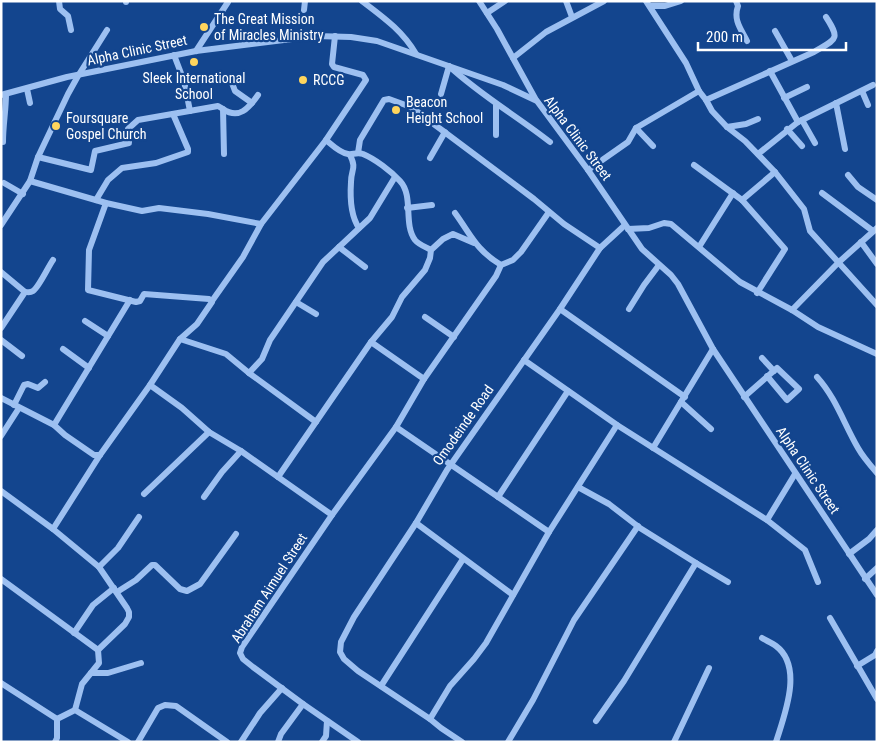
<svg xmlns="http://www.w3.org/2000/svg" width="878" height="743" viewBox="0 0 878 743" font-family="'Roboto Condensed',sans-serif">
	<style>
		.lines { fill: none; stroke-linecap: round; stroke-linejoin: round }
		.minor { stroke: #9dc0f1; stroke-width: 6 }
		.poi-dot { fill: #ffd55d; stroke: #13458e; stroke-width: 2 }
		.labels { text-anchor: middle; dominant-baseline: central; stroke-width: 4.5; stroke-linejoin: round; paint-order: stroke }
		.poi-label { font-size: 14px; fill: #fff; stroke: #13458e; text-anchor: start }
		.street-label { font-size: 14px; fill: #fff; stroke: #13458e }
	</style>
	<rect width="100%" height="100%" fill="#13458e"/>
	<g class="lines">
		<g class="minor">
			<polyline points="59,1 60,9 68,16 71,30"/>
			<path d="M362 1C383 17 403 31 416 54"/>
			<polyline points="479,1 497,29 536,100"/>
			<polyline points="566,1 572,17"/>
			<polyline points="646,1 686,63 699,91 706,100 712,111 727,127 745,141 775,172 804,209 810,231 877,305"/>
			<path d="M736 1 738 6C733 20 741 29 747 41"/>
			<polyline points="126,2 126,1"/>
			<polyline points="650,6 665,6 681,1"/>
			<polyline points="304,10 305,1"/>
			<polyline points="487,13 505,1"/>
			<polyline points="775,31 792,61"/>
			<polyline points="196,51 228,2"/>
			<polyline points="174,55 184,81 190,111"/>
			<polyline points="513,58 546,32 604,1"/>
			<polyline points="770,71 798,122"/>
			<polyline points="232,83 235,91 252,103"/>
			<polyline points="27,89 30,103"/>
			<polyline points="862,91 868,105"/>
			<path d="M441 94 449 66C480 95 517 116 550 142"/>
			<polyline points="1,95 67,77 196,51 316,36 351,37 377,41 503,85 537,101 588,170 642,249 671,275 678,284 713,349 877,595"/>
			<polyline points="784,98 807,87"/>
			<path d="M706 100 814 52C836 39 841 40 826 17"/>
			<polyline points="836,103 845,149"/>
			<polyline points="496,105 496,135"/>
			<path d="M223 109C239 120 249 108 258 95"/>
			<polyline points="802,120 815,143"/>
			<polyline points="727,127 746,124 758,119"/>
			<polyline points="636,128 653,146"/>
			<polyline points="787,129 802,146"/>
			<path d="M326 140C332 145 340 153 348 154 352 155 357 152 363 154 375 159 391 171 400 181 414 196 403 224 415 240 419 245 426 247 431 250"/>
			<path d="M3 142C3 125 6 110 6 94"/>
			<polyline points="358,153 360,140 384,100 389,99 411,107 534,199 564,224 600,248"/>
			<polyline points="758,154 798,122 873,85"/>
			<path d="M350 155C357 169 351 169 351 182 350 197 350 215 359 228"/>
			<polyline points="38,157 91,170 95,151 129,143 128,129 138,120 218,106 223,109 224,154"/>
			<polyline points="430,158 445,132"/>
			<polyline points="694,165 742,200 785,249 757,293"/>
			<polyline points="588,170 628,142 636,128 699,91"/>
			<polyline points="848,175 858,187 877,200"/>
			<polyline points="30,181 106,203 142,211 159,208 208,214 261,224"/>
			<polyline points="4,183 23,194"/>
			<polyline points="822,193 873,231"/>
			<polyline points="96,200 108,180 122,168 156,163 188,152 188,149 173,114"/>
			<polyline points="742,200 775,172"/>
			<polyline points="407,208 432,205"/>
			<path d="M455 213C471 235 476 250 501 265"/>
			<polyline points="1,225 30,181 38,157 68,94 78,76 107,30"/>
			<polyline points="628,229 649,228 664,223 671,224 740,282 792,310 818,327 877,354"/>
			<polyline points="861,242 877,264"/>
			<polyline points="339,247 365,267"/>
			<polyline points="699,247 733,193"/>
			<path d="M1 272 25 292C28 292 30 293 33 291 39 287 48 267 53 260"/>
			<polyline points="212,301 243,257 261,224 326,140 366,80 363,75 334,67 332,64 335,36"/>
			<polyline points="296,302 316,314"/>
			<polyline points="560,309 685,397"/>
			<polyline points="629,309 644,285 659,265"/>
			<polyline points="792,310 839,262 877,228"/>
			<polyline points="425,317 454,337"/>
			<polyline points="85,321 108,336"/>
			<polyline points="1,328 25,292"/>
			<polyline points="180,339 226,354 249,373 262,359 270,340 323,262 370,218 395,177"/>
			<polyline points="1,340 22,356"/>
			<polyline points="371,342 424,379"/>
			<polyline points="63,349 89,368"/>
			<polyline points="762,358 774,371"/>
			<polyline points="524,360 617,425 767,520 805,550 818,582"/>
			<polyline points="249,373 316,422"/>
			<path d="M817 377C836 398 844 424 858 448 863 457 870 465 877 473"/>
			<polyline points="150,385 182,408 209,432 241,451 332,515"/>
			<polyline points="744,397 777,368 799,389 787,400 767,376"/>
			<polyline points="1,398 54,425 65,435 94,455 100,455"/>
			<polyline points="681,402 711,429"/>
			<polyline points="14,405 24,385 28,384 38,388 45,382"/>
			<polyline points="54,425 130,300"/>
			<polyline points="396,427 549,532"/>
			<polyline points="1,436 19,408"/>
			<polyline points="653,448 713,349"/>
			<polyline points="278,477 371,342 392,317 402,297 425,270 430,258 431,250 443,239 453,234 474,243"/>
			<polyline points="578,487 609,504 640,528 696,563 728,582"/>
			<polyline points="1,491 53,529 99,567 127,608 129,612 129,617 125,624 98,650"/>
			<polyline points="144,494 209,432"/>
			<polyline points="204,497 222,472 241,451"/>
			<polyline points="498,497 568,391"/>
			<polyline points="767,520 795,474"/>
			<polyline points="416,523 513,595"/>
			<polyline points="53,529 100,455 150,385 180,339 197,324 212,302 209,299 144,294 140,301 136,302 88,290 89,250 106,203"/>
			<polyline points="849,554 869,539 877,530"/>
			<polyline points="99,567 118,548 139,517"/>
			<polyline points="1,579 98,650 99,663 82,684 75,710"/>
			<polyline points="865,579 877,568"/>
			<polyline points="117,592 136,580 152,565 155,565 180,589 187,591 200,584 236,534"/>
			<polyline points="830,618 877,699"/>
			<polyline points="74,633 93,605 114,588"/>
			<path d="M762 638C767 641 772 643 776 646 804 667 784 716 776 742"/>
			<polyline points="857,666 875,655 877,651"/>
			<polyline points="91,673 108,673 141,663"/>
			<polyline points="1,683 57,719"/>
			<polyline points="381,686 463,559"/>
			<polyline points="57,719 75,710 128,742"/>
			<polyline points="430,719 450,686 474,659 486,643 549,532 617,425"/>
			<polyline points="596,721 624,681 696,563"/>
			<polyline points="55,742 57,738 57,719"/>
			<polyline points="138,742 158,708 165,705 176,706 227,742"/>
			<polyline points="241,742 260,713 282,688"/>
			<polyline points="278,742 281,734 303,704"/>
			<polyline points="322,742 326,736 327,721"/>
			<polyline points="358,742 303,704 253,667 243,659 240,653 242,647 332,515 396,427 424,379 496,276 501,265 513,260 521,252 549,212"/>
			<polyline points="462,742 441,728 430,719 358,671 344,659 340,652 341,642 354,617 416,523 447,470 560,309 600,248 625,225"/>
			<polyline points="508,742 533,700 574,620 638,526"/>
			<polyline points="674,742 709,668"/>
		</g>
	</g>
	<g class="poi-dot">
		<circle cx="204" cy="27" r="5"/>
		<circle cx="194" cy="62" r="5"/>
		<circle cx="303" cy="80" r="5"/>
		<circle cx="396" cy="110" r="5"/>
		<circle cx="56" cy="126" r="5"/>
	</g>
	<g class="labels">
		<g class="poi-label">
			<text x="214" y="19">The Great Mission<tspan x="214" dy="16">of Miracles Ministry</tspan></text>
			<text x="194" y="78" text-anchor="middle">Sleek International<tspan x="194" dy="16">School</tspan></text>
			<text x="313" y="80">RCCG</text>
			<text x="406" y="102">Beacon<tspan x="406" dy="16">Height School</tspan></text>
			<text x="66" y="118">Foursquare<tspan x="66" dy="16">Gospel Church</tspan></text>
		</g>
		<g class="street-label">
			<text transform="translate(137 50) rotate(-12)">Alpha Clinic Street</text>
			<text transform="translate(578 138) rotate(53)">Alpha Clinic Street</text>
			<text transform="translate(463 425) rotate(-55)">Omodeinde Road</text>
			<text transform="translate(808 470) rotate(56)">Alpha Clinic Street</text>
			<text transform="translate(269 588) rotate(-57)">Abraham Aimuel Street</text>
		</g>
	</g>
	<rect width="878" height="743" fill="none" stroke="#ffffff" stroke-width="5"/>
	<path d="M698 42v8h148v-8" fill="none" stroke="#ffffff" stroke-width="2.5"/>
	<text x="706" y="42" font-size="15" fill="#ffffff" stroke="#13458e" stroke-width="4" paint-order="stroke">200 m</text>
</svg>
